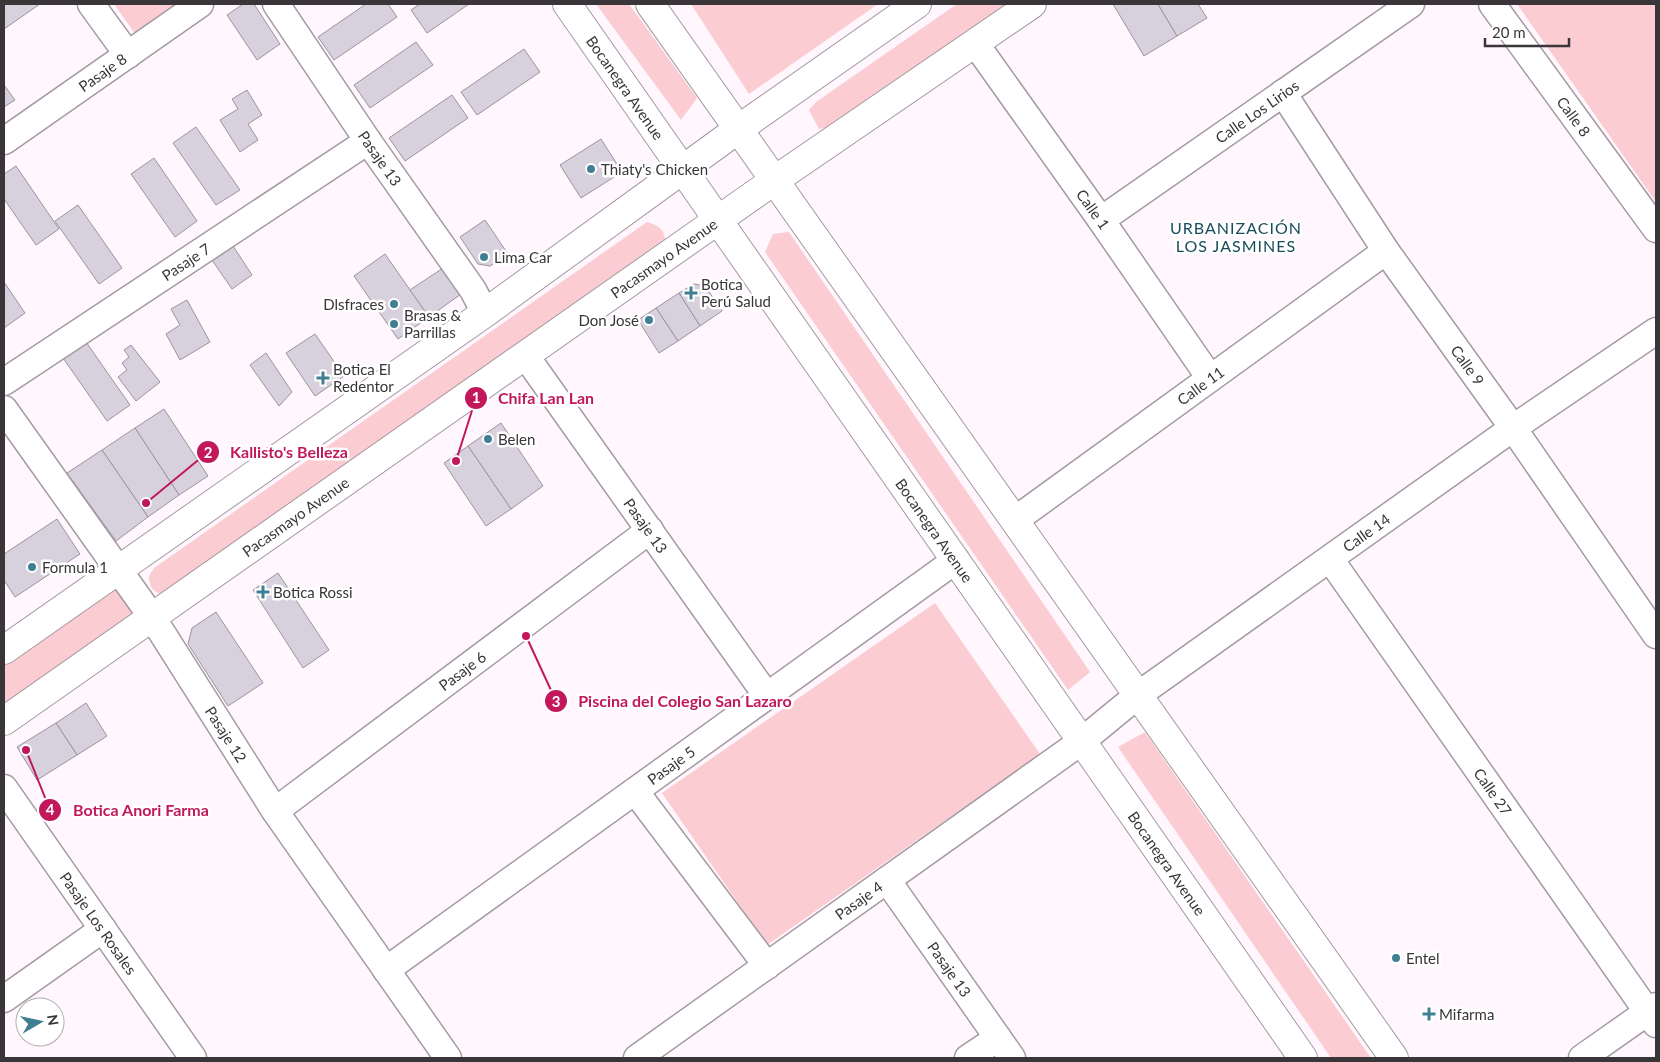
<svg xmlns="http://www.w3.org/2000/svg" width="1660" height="1062" viewBox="0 0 1660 1062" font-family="Lato,sans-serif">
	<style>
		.green { fill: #fbccd1 }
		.building { fill: #d7d1dd; stroke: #99949e }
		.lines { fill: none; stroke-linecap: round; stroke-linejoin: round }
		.street-casing { stroke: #a49aa3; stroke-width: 29 }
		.secondary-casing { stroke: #a49aa3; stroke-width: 30 }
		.street { stroke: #fff; stroke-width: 26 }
		.secondary { stroke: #fff; stroke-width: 28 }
		.poi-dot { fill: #407f93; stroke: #fff; stroke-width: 2 }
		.labels { text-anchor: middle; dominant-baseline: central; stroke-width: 5; stroke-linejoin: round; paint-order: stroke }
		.street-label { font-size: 15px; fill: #393538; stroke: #fff }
		.poi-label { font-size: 15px; fill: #393538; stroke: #fff; text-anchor: start }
		.neighbourhood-label { font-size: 16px; letter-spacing: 1px; fill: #174c5b; stroke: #fff }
		.leader { fill: none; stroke: #c2185b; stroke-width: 2 }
		.callout-dot { fill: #c2185b; stroke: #fff; stroke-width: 2 }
		.mark-label { font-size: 15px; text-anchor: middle; font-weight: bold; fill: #fff }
		.callout-label { font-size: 16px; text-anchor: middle; font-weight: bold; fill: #c2185b; stroke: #fff; stroke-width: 5; stroke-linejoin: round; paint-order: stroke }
	</style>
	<rect width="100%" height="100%" fill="#fff6fe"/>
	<g class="green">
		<polygon points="114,4 187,4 138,38"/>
		<polygon points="596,4 629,4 697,98 681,120"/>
		<polygon points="691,4 878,4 749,94"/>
		<polygon points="957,4 1010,4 830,127 819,129 809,110 816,102"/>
		<polygon points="1517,4 1656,4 1656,202"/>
		<path d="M647 222C658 225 666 230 665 243L167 595C155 594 149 589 149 576L154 568Z"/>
		<polygon points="789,232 1090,672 1068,690 765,252 773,234"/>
		<polygon points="117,569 152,617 4,721 4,649"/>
		<polygon points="935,603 1040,754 767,945 662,793"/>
		<polygon points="1145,732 1371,1058 1331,1058 1118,747"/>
	</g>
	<g class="building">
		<polygon points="4,4 40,4 4,29"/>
		<polygon points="243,4 254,4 280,44 257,60 227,15"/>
		<polygon points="366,4 388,4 397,17 334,60 318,37"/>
		<polygon points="420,4 469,4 427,33 411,10"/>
		<polygon points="1113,4 1158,4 1177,36 1144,56"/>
		<polygon points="1158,4 1198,4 1207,18 1177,36"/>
		<polygon points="416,42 433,65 370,108 354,85"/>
		<polygon points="524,49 540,72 477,115 461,92"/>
		<polygon points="4,85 15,100 4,107"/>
		<polygon points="247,90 262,115 248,124 258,140 240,152 220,120 238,109 232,99"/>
		<polygon points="452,95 468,118 405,161 389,138"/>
		<polygon points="196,127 240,190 216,205 173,143"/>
		<polygon points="601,139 622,172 581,198 560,165"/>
		<polygon points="154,158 197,221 175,237 131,174"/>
		<polygon points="16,166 59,229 36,245 4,199 4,174"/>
		<polygon points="78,205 122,268 99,284 55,221"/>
		<polygon points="485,220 508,254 490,266 478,264 460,237"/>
		<polygon points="233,246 252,275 232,289 212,260"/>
		<polygon points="385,254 429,317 398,339 354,276"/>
		<polygon points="443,268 461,294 429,317 410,290"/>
		<polygon points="4,282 25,313 4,328"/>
		<polygon points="694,284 705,286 722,311 700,326 679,293"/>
		<polygon points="679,293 700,326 678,341 656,308"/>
		<polygon points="187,300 210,342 180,360 166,334 180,325 171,309"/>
		<polygon points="656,308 678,341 659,353 638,320"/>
		<polygon points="315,334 344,376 315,396 286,353"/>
		<polygon points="86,342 130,405 107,421 63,358"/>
		<polygon points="131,345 160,382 136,401 118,377 127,370 122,363 129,357 124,350"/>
		<polygon points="266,353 292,392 279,406 250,365"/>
		<polygon points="164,409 208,476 179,495 135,428"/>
		<polygon points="501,423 543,486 511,509 468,446"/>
		<polygon points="135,428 179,495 148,517 102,450"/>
		<polygon points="468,446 511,509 486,526 444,463"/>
		<polygon points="102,450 148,517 116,541 67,473"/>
		<polygon points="57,519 80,554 15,597 4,580 4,554"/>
		<polygon points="278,573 329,650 303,668 253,590"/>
		<polygon points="216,612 263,683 228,706 188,644 192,628"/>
		<polygon points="86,703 107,736 77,755 56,723"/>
		<polygon points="56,723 77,755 37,780 17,747"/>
	</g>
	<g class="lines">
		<g class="street-casing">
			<g id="street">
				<polyline points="91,4 128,55"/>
				<path id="s1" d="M276 4 368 141 473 290 485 313"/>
				<path id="s2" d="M1492 4 1656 229"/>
				<path id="s3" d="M975 43 1101 220 1210 378"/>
				<path id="s4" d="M1283 93 1386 251 1513 428 1656 635"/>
				<path id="s5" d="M4 141 200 4"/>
				<path id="s6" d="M1101 220 1411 4"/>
				<path id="s7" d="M525 355 767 696"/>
				<path id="s8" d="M4 382 368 141"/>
				<path id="s9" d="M4 409 152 617 275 811 448 1058"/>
				<path id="s10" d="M1015 520 1386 251"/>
				<path id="s11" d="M1330 559 1656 1024"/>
				<path id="s12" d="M4 788 193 1058"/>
				<polyline points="635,791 767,966"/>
				<path id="s13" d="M275 811 650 530"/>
				<path id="s14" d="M887 880 1012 1058"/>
				<path id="s15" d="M386 970 956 560"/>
				<polyline points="4,999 103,929"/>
				<path id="s16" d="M637 1058 1082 741 1138 695 1513 428 1656 331"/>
				<polyline points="968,1058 998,1038"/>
				<polyline points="1582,1058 1656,1006"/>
			</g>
		</g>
		<g class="secondary-casing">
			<g id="secondary">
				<path id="s17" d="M567 4 1303 1058"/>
				<polyline points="650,4 1394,1058"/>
				<polyline points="4,650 485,313 737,130 917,4"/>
				<path id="s18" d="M4 721 775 180 1032 4"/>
			</g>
		</g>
		<use href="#street" class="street"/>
		<use href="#secondary" class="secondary"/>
	</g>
	<g class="poi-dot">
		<circle cx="591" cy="169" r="5"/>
		<circle cx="484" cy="257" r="5"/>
		<path d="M688.5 285.5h5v5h5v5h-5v5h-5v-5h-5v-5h5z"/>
		<circle cx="394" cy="304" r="5"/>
		<circle cx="649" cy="320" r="5"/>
		<circle cx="394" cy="324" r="5"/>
		<path d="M320.5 370.5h5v5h5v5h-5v5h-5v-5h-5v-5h5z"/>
		<circle cx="488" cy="439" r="5"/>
		<circle cx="32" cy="567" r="5"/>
		<path d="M260.5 584.5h5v5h5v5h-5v5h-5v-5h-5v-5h5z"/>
		<circle cx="1396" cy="958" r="5"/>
		<path d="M1426.5 1006.5h5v5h5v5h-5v5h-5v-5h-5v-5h5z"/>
	</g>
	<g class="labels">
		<g class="street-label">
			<text stroke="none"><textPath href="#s5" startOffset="120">Pasaje 8</textPath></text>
			<text stroke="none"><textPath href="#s17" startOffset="102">Bocanegra Avenue</textPath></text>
			<text stroke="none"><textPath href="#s6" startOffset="190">Calle Los Lirios</textPath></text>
			<text stroke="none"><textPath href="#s2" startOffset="139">Calle 8</textPath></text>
			<text stroke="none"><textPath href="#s1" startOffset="186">Pasaje 13</textPath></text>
			<text stroke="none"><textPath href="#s3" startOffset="204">Calle 1</textPath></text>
			<text stroke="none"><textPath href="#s18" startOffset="806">Pacasmayo Avenue</textPath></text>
			<text stroke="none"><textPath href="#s8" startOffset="218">Pasaje 7</textPath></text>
			<text stroke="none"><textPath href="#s4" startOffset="329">Calle 9</textPath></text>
			<text stroke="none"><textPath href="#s10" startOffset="229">Calle 11</textPath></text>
			<text stroke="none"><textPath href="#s18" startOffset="356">Pacasmayo Avenue</textPath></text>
			<text stroke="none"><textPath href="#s7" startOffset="209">Pasaje 13</textPath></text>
			<text stroke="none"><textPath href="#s17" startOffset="642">Bocanegra Avenue</textPath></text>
			<text stroke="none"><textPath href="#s16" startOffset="899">Calle 14</textPath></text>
			<text stroke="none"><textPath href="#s13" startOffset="234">Pasaje 6</textPath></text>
			<text stroke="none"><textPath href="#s9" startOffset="394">Pasaje 12</textPath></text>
			<text stroke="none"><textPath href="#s15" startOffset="351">Pasaje 5</textPath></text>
			<text stroke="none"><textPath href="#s11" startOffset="284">Calle 27</textPath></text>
			<text stroke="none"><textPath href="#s17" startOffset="1048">Bocanegra Avenue</textPath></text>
			<text stroke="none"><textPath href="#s16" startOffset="272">Pasaje 4</textPath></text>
			<text stroke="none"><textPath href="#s12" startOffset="165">Pasaje Los Rosales</textPath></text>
			<text stroke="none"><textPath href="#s14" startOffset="109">Pasaje 13</textPath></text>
		</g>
		<g class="poi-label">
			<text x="601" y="169">Thiaty's Chicken</text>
			<text x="494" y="257">Lima Car</text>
			<text x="701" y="284">Botica<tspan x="701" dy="17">Perú Salud</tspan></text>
			<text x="384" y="304" text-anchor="end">Dlsfraces</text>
			<text x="404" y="315">Brasas &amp;<tspan x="404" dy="17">Parrillas</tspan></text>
			<text x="639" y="320" text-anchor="end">Don José</text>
			<text x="333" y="369">Botica El<tspan x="333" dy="17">Redentor</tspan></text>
			<text x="498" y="439">Belen</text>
			<text x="42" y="567">Formula 1</text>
			<text x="273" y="592">Botica Rossi</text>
			<text x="1406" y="958">Entel</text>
			<text x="1439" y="1014">Mifarma</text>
		</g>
		<g class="neighbourhood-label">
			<text x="1236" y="227">URBANIZACIÓN<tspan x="1236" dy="18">LOS JASMINES</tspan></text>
		</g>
	</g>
	<path class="leader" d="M456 461L476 398M146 503L208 452M526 636L556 701M26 750L50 810"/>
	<g class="callout-dot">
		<circle cx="456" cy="461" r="5"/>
		<circle cx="146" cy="503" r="5"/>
		<circle cx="526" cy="636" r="5"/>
		<circle cx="26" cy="750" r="5"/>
		<circle cx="476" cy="398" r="12"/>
		<circle cx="208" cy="452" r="12"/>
		<circle cx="556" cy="701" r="12"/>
		<circle cx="50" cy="810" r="12"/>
	</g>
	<g class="mark-label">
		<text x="476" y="403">1</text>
		<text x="208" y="458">2</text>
		<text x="556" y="707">3</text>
		<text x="50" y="815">4</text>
	</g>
	<g class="callout-label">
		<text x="546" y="404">Chifa Lan Lan</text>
		<text x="289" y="458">Kallisto's Belleza</text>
		<text x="685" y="707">Piscina del Colegio San Lazaro</text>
		<text x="141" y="816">Botica Anori Farma</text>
	</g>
	<rect width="1660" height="1062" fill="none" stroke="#393538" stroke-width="10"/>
	<g transform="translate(40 1022) rotate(81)"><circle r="24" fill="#ffffff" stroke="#b0aeaf"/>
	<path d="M0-4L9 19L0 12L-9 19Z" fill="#407f93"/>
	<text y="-8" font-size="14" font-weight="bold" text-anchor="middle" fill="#393538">N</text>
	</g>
	<path d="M1485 38v8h84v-8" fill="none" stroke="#393538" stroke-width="2.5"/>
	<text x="1492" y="38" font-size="15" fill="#393538" stroke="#ffffff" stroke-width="4" paint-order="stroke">20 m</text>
</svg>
